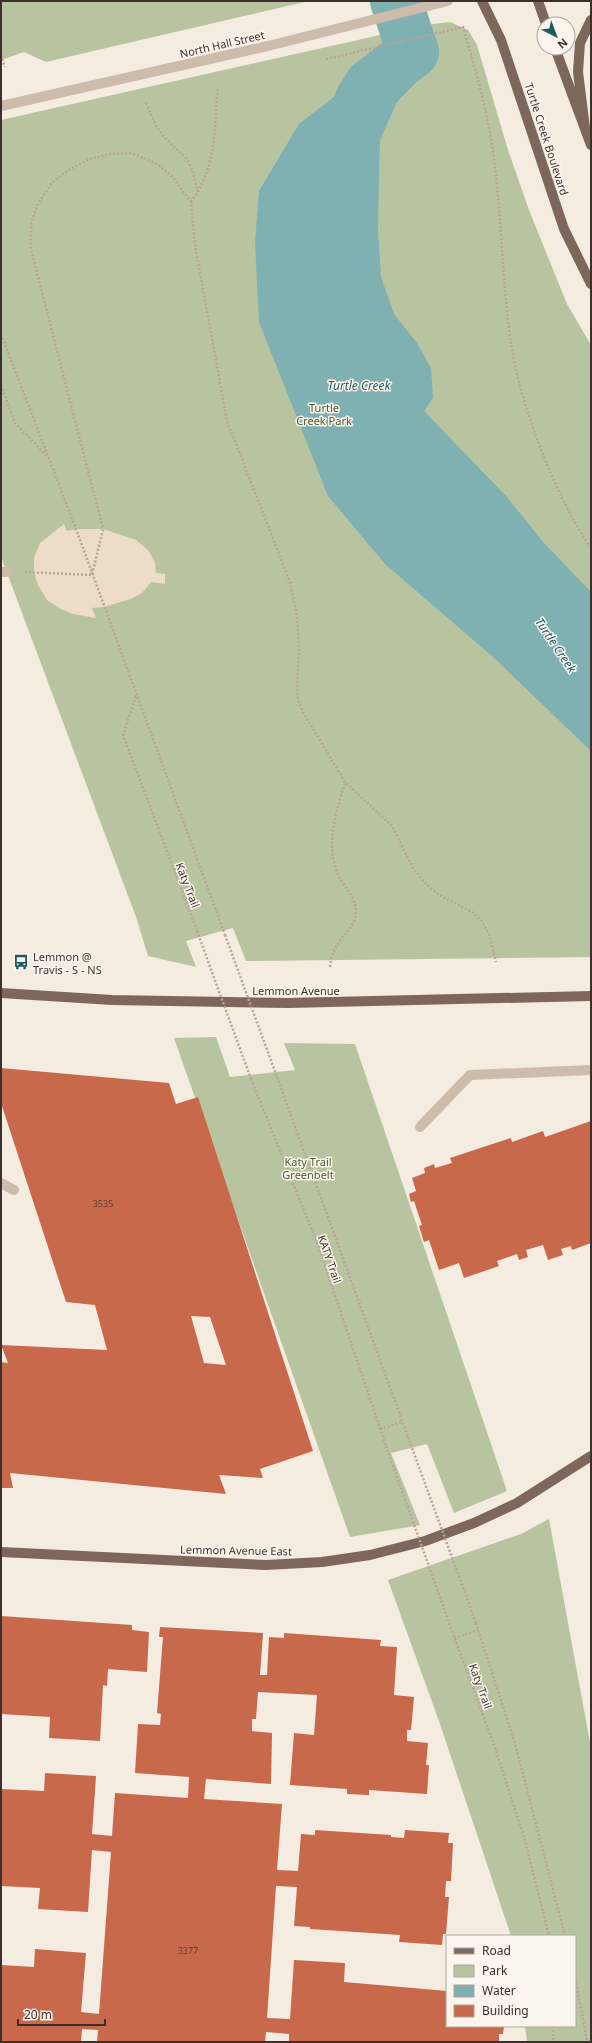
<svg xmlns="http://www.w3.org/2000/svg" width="592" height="2043" viewBox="0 0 592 2043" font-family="'Noto Sans',sans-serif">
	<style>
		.green { fill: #b8c4a0 }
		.plaza { fill: #ecdcc8 }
		.water { fill: #7fb0b2 }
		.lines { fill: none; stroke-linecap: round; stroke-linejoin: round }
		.river { stroke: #7fb0b2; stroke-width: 52 }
		.building { fill: #c8694b; fill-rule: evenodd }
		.path { stroke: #b9a596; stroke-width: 2.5; stroke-dasharray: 2 2; stroke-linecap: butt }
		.minor { stroke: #cdbbac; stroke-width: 10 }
		.major { stroke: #7d675c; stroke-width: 10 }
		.path-bridge { stroke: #b9a596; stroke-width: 2.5; stroke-dasharray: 2 2; stroke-linecap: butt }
		.labels { text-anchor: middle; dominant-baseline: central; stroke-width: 3; stroke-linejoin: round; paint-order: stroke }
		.number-label { font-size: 9px; fill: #5e3e33 }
		.street-label { font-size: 11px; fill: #3b302b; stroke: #fbf5ee }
		.park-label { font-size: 11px; fill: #4a5a2e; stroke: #fbf5ee }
		.poi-label { font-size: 11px; fill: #3b302b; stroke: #fbf5ee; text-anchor: start }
		.water-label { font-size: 12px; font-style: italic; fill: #1f5a5e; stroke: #fbf5ee }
	</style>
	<rect width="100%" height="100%" fill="#f4ebe1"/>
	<g class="green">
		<polygon points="1,1 309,1 46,62 24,52 1,60"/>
		<polygon points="450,22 468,30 477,45 508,150 529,210 567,304 591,345 591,957 246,961 233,928 186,941 196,967 148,956 136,917 1,557 1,120 425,25"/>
		<polygon points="216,1037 230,1077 295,1070 284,1043 355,1044 507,1491 454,1513 427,1444 391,1453 420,1525 350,1537 174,1038"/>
		<polygon points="549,1519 591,1748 591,2042 527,2042 525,2026 575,2026 575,1936 511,1936 440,1724 388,1580 521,1534"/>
	</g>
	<polygon class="plaza" points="64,524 67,531 76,529 103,529 136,540 148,550 155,562 156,573 165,574 165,584 151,582 142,593 131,599 104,607 92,608 96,618 73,614 61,609 47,600 38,585 34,573 34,558 40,543"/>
	<polygon class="water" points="436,43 427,71 397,102 380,140 379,172 378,231 381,277 394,314 417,343 431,368 433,398 424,411 505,495 545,544 591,592 591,751 493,657 385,564 328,496 259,322 255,242 259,191 299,124 349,85 413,52"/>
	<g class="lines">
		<polyline class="river" points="361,99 370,85 413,52 396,1"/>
	</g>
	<g class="building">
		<path d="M1 1068 169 1083 176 1104 198 1097 313 1451 260 1469 263 1478 219 1475 226 1494 10 1473 13 1488H1V1362L8 1363 1 1345 107 1350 95 1305 66 1302 1 1103ZM191 1316 210 1317 226 1365 204 1363Z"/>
		<polygon points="591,1121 591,1243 572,1250 571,1246 561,1249 563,1255 548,1260 543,1245 526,1250 528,1257 519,1260 517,1254 497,1261 499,1266 464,1278 459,1263 439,1270 429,1240 424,1242 419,1226 422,1225 414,1201 411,1202 409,1194 416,1191 412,1178 425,1173 424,1168 434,1164 435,1168 452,1163 450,1158 511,1138 512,1142 543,1131 545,1137"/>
		<polygon points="1,1616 132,1625 132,1630 149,1632 147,1672 108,1669 107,1686 103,1685 100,1741 49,1738 50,1717 1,1714"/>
		<polygon points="160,1627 263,1633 260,1675 267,1675 269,1637 284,1638 284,1633 381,1640 380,1646 397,1647 394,1695 414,1697 411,1730 407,1730 407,1741 428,1743 426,1765 429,1765 427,1794 369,1790 369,1795 347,1794 347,1789 290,1785 294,1733 314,1735 317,1695 258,1692 256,1719 252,1719 252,1731 272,1733 271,1784 206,1779 204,1799 282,1804 277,1870 298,1871 301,1834 315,1835 315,1830 391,1835 391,1837 404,1838 405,1830 449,1833 448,1843 453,1843 451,1881 446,1881 445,1897 449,1897 446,1934 443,1934 442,1945 399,1942 400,1935 310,1929 310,1927 294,1926 297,1887 276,1886 267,2018 290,2019 294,1960 345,1963 344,1982 447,1991 447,2026 504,2026 503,2034 499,2034 499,2042 289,2042 289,2034 266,2032 265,2042 97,2042 98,2030 82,2029 81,2042 1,2042 1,1965 34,1967 35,1949 86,1953 81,2012 99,2014 111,1852 92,1850 88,1912 38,1909 40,1888 1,1886 1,1789 44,1791 45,1773 96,1776 92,1834 112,1836 115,1793 188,1798 189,1777 135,1773 138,1724 160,1725 161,1714 157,1713 163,1637 159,1637"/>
	</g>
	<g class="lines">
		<g class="path">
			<polyline points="1,55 5,67"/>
			<path d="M326 59 463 27C474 64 484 100 491 138 502 206 501 275 511 343 520 405 555 496 591 548"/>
			<polyline points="146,103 156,126 166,139 187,159 192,169 198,192"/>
			<path d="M191 202C217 167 214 129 218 87"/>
			<polyline points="1,334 76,529 225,935"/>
			<polyline points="1,385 15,423 48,457"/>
			<polyline points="25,572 92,575 103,529 31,250 31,225 37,206 51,184 68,170 90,159 111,154 131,153 154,162 172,176 191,202 195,245 227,421 290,582 297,615 299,651 297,685 298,700 303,712 345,782 392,826 413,868 426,884 439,895 472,912 482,921 489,934 496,962"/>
			<polyline points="136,696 123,735 197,931"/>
			<path d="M330 967C331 960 332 953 336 947 342 935 355 928 356 913 357 897 344 888 338 875 325 844 336 813 345 782"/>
			<polyline points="277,1077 408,1437"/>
			<polyline points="251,1079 318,1245 386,1446"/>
			<polyline points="380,1429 402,1422"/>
			<polyline points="476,1623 516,1747 565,1936"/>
			<polyline points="452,1631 494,1745 524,1837 549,1936"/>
			<polyline points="454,1638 478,1630"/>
			<polyline points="575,1975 587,2042"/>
			<polyline points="553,2026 553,2042"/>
		</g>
		<g class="minor">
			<polyline points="1,106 268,46 448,1"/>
			<polyline points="1,572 7,572"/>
			<polyline points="420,1127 470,1075 591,1070"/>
			<polyline points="1,1183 14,1190"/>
		</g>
		<g class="major">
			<polyline points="482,1 501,40 564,229 591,284"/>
			<polyline points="538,1 546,24"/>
			<polyline points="555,48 591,145"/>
			<polyline points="585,128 578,72 580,43 591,20"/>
			<polyline points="1,993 112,1000 288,1003 591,996"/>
			<polyline points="1,1552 266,1565 322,1562 370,1555 425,1541 474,1523 517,1503 591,1456"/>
		</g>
		<g class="path-bridge">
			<polyline points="197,931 251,1079"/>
			<polyline points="225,935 277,1077"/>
			<polyline points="408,1437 476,1623"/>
			<polyline points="386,1446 452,1631"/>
		</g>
	</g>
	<defs>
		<g id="bus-bare" transform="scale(1.2)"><path d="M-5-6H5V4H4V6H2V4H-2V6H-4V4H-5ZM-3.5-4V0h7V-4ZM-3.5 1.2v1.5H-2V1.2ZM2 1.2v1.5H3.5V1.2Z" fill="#1f5a5e" stroke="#fbf5ee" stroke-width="2.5" paint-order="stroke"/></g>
	</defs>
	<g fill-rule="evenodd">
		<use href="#bus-bare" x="21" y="962"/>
	</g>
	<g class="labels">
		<g class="number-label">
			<text x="103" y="1203">3535</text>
			<text x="188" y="1950">3377</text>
		</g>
		<g class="street-label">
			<text transform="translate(222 44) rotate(-13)">North Hall Street</text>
			<text transform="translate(547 139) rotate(72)">Turtle Creek Boulevard</text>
			<text transform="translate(188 885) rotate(69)">Katy Trail</text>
			<text x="296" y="990">Lemmon Avenue</text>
			<text transform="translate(330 1259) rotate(71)">KATY Trail</text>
			<text transform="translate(236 1550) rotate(1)">Lemmon Avenue East</text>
			<text transform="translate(481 1686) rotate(70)">Katy Trail</text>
		</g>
		<g class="park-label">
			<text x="324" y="407">Turtle<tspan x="324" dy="13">Creek Park</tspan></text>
			<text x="308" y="1161">Katy Trail<tspan x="308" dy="13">Greenbelt</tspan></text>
		</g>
		<g class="poi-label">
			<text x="33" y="956">Lemmon @<tspan x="33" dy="13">Travis - S - NS</tspan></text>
		</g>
		<g class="water-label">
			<text x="359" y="385">Turtle Creek</text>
			<text transform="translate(556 645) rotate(56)">Turtle Creek</text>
		</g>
	</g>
	<rect width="592" height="2043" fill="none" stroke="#3b302b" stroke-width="4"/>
	<rect x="446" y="1935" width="130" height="92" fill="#fbf5ee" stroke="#aea6a0"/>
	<rect x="454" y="1948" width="20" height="6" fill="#7d675c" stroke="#aea6a0"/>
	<text x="482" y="1955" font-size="12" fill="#3b302b">Road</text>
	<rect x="454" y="1965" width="20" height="12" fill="#b8c4a0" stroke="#aea6a0"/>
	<text x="482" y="1975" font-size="12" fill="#3b302b">Park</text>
	<rect x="454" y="1985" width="20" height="12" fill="#7fb0b2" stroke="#aea6a0"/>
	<text x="482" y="1995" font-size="12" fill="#3b302b">Water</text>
	<rect x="454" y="2005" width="20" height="12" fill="#c8694b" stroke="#aea6a0"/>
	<text x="482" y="2015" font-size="12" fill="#3b302b">Building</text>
	<g transform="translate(556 36) rotate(138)"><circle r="19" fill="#fbf5ee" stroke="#aea6a0"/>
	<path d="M0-3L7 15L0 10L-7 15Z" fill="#1f5a5e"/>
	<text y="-6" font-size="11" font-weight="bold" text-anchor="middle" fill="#3b302b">N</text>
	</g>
	<path d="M18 2019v6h87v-6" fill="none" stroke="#3b302b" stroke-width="2"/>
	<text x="24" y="2019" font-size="12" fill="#3b302b" stroke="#fbf5ee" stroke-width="3" paint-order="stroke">20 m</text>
</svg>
